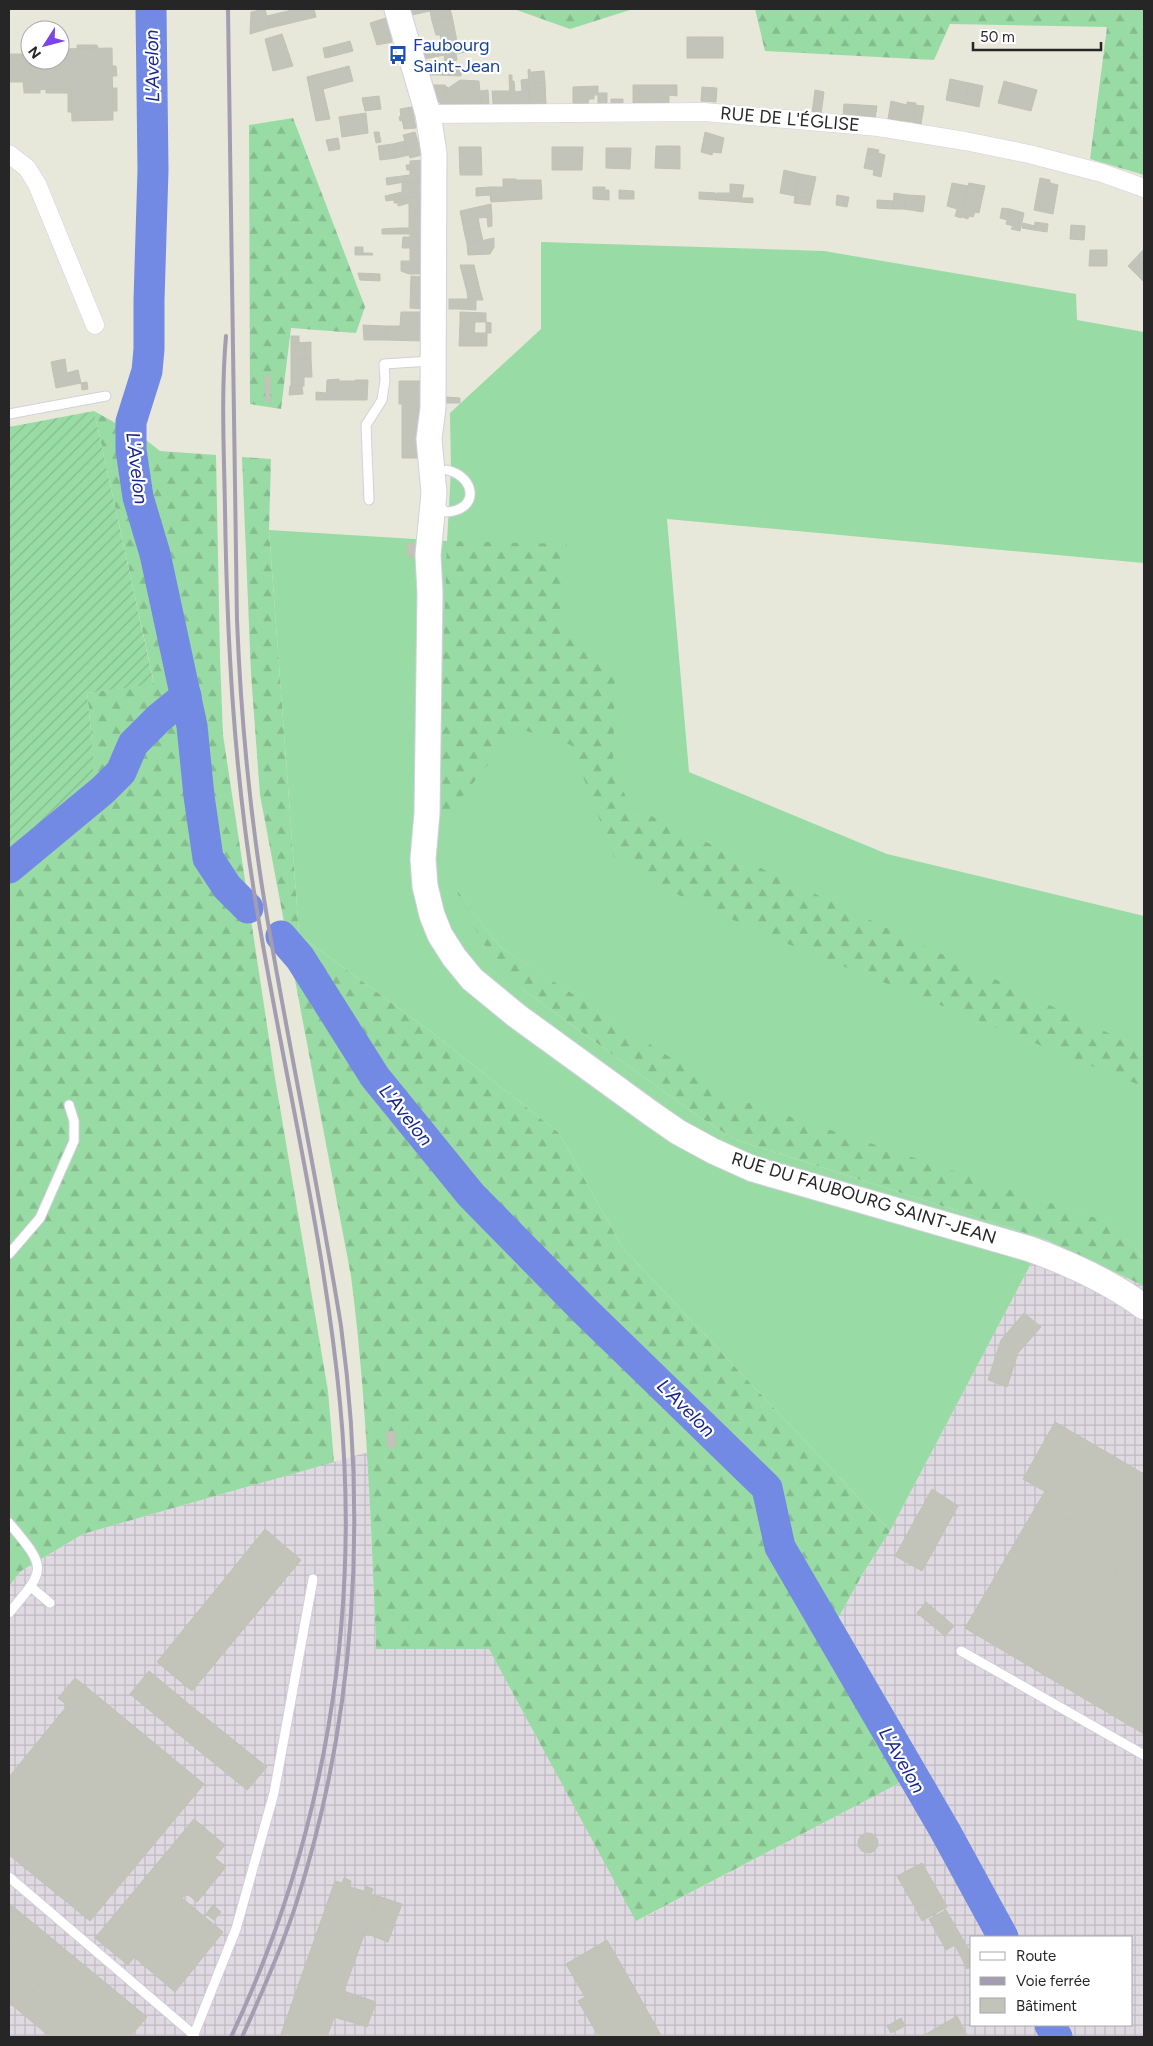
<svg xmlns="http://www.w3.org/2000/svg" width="1153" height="2046" viewBox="0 0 1153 2046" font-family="Figtree,sans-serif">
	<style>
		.industrial { fill: url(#industrial-grid); fill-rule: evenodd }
		.grass { fill: #99dba5 }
		.forest { fill: url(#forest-firs) }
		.garden { fill: url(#garden-furrows) }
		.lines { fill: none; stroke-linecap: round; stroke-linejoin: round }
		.river { stroke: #728ae4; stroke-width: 31 }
		.building { fill: #c2c3b9; stroke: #c0c3b3 }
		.lane-casing { stroke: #d4cedf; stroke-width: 11 }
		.street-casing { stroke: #d4cedf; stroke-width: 19 }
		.secondary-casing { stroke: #d4cedf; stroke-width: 27 }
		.lane { stroke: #fff; stroke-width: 9 }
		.street { stroke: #fff; stroke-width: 18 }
		.secondary { stroke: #fff; stroke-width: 25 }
		.rail { stroke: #a49cb0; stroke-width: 4 }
		.labels { text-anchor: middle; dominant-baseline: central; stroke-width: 4.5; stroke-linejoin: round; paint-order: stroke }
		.transit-label { font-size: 18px; fill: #164399; stroke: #fff; text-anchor: start }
		.street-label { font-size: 18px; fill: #262626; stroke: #fff }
		.water-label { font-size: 19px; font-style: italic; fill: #17268a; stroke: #fff }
	</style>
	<defs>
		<pattern id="industrial-grid" width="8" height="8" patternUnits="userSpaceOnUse" patternTransform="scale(1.25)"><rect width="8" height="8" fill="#dfd9e1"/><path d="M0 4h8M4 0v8" fill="none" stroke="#bfbac1"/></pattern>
		<pattern id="forest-firs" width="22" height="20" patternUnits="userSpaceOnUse" patternTransform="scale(1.25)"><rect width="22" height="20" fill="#99dba5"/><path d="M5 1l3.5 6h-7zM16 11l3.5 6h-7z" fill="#84bc8e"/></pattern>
		<pattern id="garden-furrows" width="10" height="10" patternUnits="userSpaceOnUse" patternTransform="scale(1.25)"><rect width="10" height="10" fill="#99dba5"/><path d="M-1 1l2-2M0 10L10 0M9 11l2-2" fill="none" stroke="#84bc8e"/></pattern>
	</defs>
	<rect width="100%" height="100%" fill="#e7e8d9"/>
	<path class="industrial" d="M1044 1239 1144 1286V2037H9V1586L21 1571 83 1534 368 1452 376 1649H489L637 1921 907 1779 830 1633 862 1575 890 1531ZM972 1937H1132V2025H972Z"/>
	<polygon class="grass" points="541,242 824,251 1076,294 1077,320 1144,332 1144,563 667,519 689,772 887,854 1144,916 1144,1259 1116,1225 731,1098 499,946 457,891 522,989 695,1114 734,1139 1044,1239 890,1531 622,1247 559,1133 430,1031 299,935 269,530 447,541 451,471 450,413 541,329"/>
	<g class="forest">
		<polygon points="514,9 633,9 570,29"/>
		<polygon points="755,9 1144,9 1144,175 1090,159 1107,27 950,24 934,60 765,51"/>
		<polygon points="293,118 365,307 356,333 291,328 281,409 250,404 249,125"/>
		<polygon points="94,411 146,440 160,451 216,455 220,658 223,735 275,1078 328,1391 334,1462 83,1534 21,1571 9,1586 9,878 20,869 93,750 87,693 154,683"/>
		<path d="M242 457 271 459 269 530 299 935 430 1031 559 1133 622 1247 890 1531 862 1575 830 1633 907 1779 636 1921 489 1649H376C371 1524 367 1400 351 1276L260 795 251 674Z"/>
		<polygon points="447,541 567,544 561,616 615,671 613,769 630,806 1144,1050 1144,1087 773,938 663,888 614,857 571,745 517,728 438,827"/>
		<polygon points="455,888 499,946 731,1097 1117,1225 1144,1259 1144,1286 1044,1239 734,1139 695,1114 522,989 481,941"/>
	</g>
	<polygon class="garden" points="94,411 154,684 87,693 93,750 93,806 9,878 9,427"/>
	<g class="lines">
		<g class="river">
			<polyline points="151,9 153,170 149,300 149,349 147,371 131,422 131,450 138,497 155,554 192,726 199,796 208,858 227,887 248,908"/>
			<polyline points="9,868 103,790 121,772 133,744 159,718 186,696"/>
			<polyline points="281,936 300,958 375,1077 471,1195 585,1311 767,1488 780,1547 944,1829 1003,1937"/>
			<polyline points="1050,2025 1057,2037"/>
		</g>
	</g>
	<g class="building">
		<polygon points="265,9 270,28 250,34 251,12"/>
		<polygon points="296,9 314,9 316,17 270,28 267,16"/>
		<polygon points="410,9 439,9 412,15"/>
		<polygon points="439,9 450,9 452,16 432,21 430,11"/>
		<polygon points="452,16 458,46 443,49 440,35 436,35 432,21"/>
		<polygon points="386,18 392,42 377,45 370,23"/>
		<polygon points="282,34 293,66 273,71 265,39"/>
		<rect x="687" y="37" width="15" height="21"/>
		<rect x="702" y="37" width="21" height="21"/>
		<polygon points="350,41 353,51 330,57 328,47"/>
		<polygon points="77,45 97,45 98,48 77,49"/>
		<polygon points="465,45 466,52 456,54 457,60 445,62 444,55 424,59 422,53"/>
		<polygon points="328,47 330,57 325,58 323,48"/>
		<polygon points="112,48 113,120 72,121 71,89 24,90 23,82 9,82 9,54 23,54 23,50 30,50 30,60 60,60 60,49"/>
		<polygon points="425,64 439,64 438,75 428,75"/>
		<polygon points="439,64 462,66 461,76 438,75"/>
		<polygon points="112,66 116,66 117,76 112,76"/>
		<polygon points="349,66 353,81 323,89 330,119 316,121 307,77"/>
		<polygon points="530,69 530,72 533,72 534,83 545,82 546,104 530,104 528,70"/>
		<polygon points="544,71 545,82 534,83 533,72"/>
		<polygon points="509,75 512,75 512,81 514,81 515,92 522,91 521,80 528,79 530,104 510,104"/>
		<polygon points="950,79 969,83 965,104 946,100"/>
		<polygon points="460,80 479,81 481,104 441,104 447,89"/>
		<polygon points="1004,81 1037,90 1031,111 998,103"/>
		<polygon points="969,83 983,86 979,107 965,104"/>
		<polygon points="431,85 445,85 448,88 441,104 434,97"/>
		<polygon points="633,85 677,85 677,96 669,95 669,103 633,103"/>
		<polygon points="598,86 598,95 594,95 594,99 589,99 588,104 573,103 573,87"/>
		<polygon points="702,87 717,88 716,102 701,101"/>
		<rect x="113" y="88" width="4" height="23"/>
		<polygon points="46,89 71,89 72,112 68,112 68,93 46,93"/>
		<rect x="24" y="90" width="16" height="3"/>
		<polygon points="488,90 489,104 481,104 480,91"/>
		<polygon points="815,90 824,92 821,114 812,113"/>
		<polygon points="492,91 510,91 510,104 493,104"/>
		<rect x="598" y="93" width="9" height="11"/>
		<polygon points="379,96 381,109 365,111 362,98"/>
		<polygon points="611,99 623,99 623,103 611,104"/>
		<polygon points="891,101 907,105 907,102 916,103 913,122 888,119"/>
		<polygon points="844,104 877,106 875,119 843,117"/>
		<polygon points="915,105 924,106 921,124 913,122"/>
		<polygon points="412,107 416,128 404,129 402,120 400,121 399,117 401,116 400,109"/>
		<polygon points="366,113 368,133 342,137 339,117"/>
		<polygon points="374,132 379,132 381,142 376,143"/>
		<polygon points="415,132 422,155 410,158 403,135"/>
		<polygon points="705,132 724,138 721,153 713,152 712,155 701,152"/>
		<polygon points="338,138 340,149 329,151 326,140"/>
		<polygon points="405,141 409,155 396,158 393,144"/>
		<polygon points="393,144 396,158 380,160 378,146"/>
		<polygon points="656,146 680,146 680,169 655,168"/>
		<polygon points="459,147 481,147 482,175 460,175"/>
		<polygon points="552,147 583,147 582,170 552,170"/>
		<polygon points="606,148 631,148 630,169 606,168"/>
		<polygon points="868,148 879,150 878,153 885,155 881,177 873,175 874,170 864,168"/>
		<polygon points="424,160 424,183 410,183 410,181 387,185 386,178 410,175 410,170 407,170 406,165 410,165 410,161"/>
		<polygon points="784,170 800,174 795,196 780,193"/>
		<polygon points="800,174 816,177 811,199 795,196"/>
		<polygon points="1040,178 1050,180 1050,183 1058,185 1053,214 1034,210"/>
		<rect x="503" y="179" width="13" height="8"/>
		<polygon points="515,180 541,180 542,199 491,202 489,187 516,187"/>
		<polygon points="410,181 410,183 424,183 424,196 386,201 385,196 402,192 402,182"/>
		<polygon points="952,183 968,186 961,218 955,216 957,209 947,206"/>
		<polygon points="969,183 985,186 984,190 968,186"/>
		<polygon points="730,184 744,185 741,202 716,200 717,193 730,193"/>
		<polygon points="968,186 984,190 979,213 975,212 973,217 969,216 968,219 962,217"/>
		<polygon points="489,187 490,195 476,196 476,188"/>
		<polygon points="593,187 605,187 605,190 609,190 609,200 593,199"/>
		<polygon points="619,190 634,191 634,199 619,199"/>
		<polygon points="699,192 716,193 716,200 699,199"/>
		<polygon points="894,193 907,195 904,209 893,209"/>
		<polygon points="837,195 849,197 847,207 836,205"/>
		<polygon points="907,195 925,196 923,212 904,209"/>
		<polygon points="424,196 424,216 409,216 409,203 398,206 398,203 394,203 394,200"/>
		<polygon points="795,196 811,199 810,205 794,203"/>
		<polygon points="741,198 753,198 753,203 741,202"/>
		<polygon points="877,200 894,201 893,209 877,208"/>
		<polygon points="491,204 492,217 478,218 480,228 464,231 460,211"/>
		<polygon points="1002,208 1010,209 1007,220 1000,218"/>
		<polygon points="1010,209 1024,213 1020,231 1011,229 1013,226 1006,224"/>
		<polygon points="409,216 424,216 423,234 398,234 398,228 409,228"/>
		<polygon points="492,217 492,226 488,227 487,218"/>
		<polygon points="1035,222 1048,224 1047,232 1034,230"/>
		<polygon points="1023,223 1035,226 1034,230 1022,228"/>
		<polygon points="1071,225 1085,226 1084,240 1070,239"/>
		<polygon points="398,228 398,234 382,234 382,229"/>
		<polygon points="480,228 483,241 467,244 464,231"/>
		<polygon points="410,234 423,234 424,243 410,244 410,248 402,248 403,237 410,237"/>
		<polygon points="494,238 494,247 490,254 468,255 467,244"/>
		<polygon points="424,243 423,253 410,254 410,244"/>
		<polygon points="355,247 363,247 363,253 372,253 373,255 355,255"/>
		<polygon points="1144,249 1144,282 1128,266"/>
		<polygon points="1090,250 1107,250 1107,266 1089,266"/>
		<polygon points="423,253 423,268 410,269 410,265 401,265 401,261 410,261 410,254"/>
		<polygon points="401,265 410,265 410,269 423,268 423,274 409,274 401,271"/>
		<polygon points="460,265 474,265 480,290 467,292"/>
		<polygon points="358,273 380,274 380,281 360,280"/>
		<polygon points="411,276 423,277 423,309 410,308"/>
		<polygon points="480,290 483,300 468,300 467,292"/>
		<rect x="449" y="299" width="11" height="10"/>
		<polygon points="460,299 476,299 476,310 460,309"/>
		<polygon points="401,312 422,312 422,326 400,326"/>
		<polygon points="460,312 486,313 486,322 460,322"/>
		<polygon points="460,322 475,322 474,337 482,337 481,346 459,346"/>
		<polygon points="486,322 491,323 491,333 486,333"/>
		<polygon points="363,325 385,326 385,340 364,340"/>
		<polygon points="385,326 422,326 422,341 385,340"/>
		<polygon points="474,333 487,333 487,346 481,346 482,337 474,337"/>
		<rect x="291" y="336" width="8" height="7"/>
		<polygon points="311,342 311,359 291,360 291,343"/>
		<polygon points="65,359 67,373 78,370 81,383 56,388 51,362"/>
		<polygon points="311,359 312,377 291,377 291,360"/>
		<polygon points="270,375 270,389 265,388 265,376"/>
		<rect x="291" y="377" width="13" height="9"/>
		<polygon points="339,379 339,400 326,400 327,380"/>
		<polygon points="355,380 368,380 367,400 355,400"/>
		<rect x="339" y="381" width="16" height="19"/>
		<polygon points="399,381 422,381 421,458 402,458 402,404 399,404"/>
		<polygon points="87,382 88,389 82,390 81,383"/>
		<polygon points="290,386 302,386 303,394 289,395"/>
		<polygon points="265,388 270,389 270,402 266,402"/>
		<polygon points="316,392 326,393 326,400 316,400"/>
		<polygon points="446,397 460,398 460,403 446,403"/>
		<polygon points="408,543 420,543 420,557 407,556"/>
		<polygon points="1024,1313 1041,1327 1018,1353 1007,1387 988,1380 1001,1340"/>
		<polygon points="1055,1422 1144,1474 1144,1604 1109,1584 1127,1553 1059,1514 1065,1503 1023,1479"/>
		<polygon points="395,1431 396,1447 388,1448 386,1432"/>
		<polygon points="932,1489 958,1506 922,1571 895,1556"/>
		<polygon points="1045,1491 1065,1503 1059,1514 1127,1553 1109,1584 1144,1604 1144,1734 965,1628"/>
		<polygon points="265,1529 301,1560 192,1691 157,1662"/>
		<polygon points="926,1602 954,1626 945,1636 917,1613"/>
		<polygon points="149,1671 185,1701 166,1724 130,1694"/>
		<polygon points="75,1678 84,1685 67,1705 58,1698"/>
		<polygon points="84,1685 204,1784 90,1921 9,1855 9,1777"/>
		<polygon points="185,1701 267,1767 247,1790 166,1724"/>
		<polygon points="194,1819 225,1845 128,1965 95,1938"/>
		<circle cx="868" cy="1843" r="10"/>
		<polygon points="215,1858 226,1867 197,1902 186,1893"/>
		<polygon points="922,1863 941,1896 916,1909 897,1876"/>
		<polygon points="344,1878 351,1881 350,1887 364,1891 366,1886 373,1889 371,1894 378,1896 344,1991 376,2002 367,2027 334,2017 327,2037 280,2037 335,1881 342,1883"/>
		<polygon points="378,1896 402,1904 388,1942 365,1933"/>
		<polygon points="941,1896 947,1907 922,1921 916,1909"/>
		<polygon points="182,1898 223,1932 175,1992 134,1957"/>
		<polygon points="9,1903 27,1918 9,1940"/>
		<polygon points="213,1905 221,1912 214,1920 206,1914"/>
		<polygon points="946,1910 972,1955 972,1966 967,1969 955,1945 946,1950 929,1919"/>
		<polygon points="27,1918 67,1951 18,2010 9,2003 9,1940"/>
		<polygon points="607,1940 626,1973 585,1997 566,1964"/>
		<polygon points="67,1951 107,1984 63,2037 50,2037 18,2010"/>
		<polygon points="626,1973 662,2037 599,2037 578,2001"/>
		<polygon points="107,1984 147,2017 130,2037 63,2037"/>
		<polygon points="957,2016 967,2035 962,2037 921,2037"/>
		<polygon points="901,2018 905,2026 891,2033 887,2026"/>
	</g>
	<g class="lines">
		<g class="lane-casing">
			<g id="lane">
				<polyline points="9,414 106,396"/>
				<polyline points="369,500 366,425 382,400 385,380 384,364 431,361"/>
				<path d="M437 504 446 512C480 510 476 477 447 470"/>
				<polyline points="9,1254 40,1218 74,1141 74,1121 69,1105"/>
				<path d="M9 1523C48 1569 46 1569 9 1613"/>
				<polyline points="31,1587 50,1603"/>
				<polyline points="961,1651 1144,1755"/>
				<polyline points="9,1877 194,2035"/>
				<polyline points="193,2037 236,1929 274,1793 313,1579"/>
			</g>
		</g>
		<g class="street-casing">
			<g id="street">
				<polyline points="428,114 704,112 878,127 965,141 1029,154 1102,173 1144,188"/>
				<polyline points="9,154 27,168 37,184 95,325"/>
			</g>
		</g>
		<g class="secondary-casing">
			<path id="secondary" d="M397 9 428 114 434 153 433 408 429 439 434 493 428 555 430 593 427 813 423 859 425 886 432 915 440 935 454 957 472 979 517 1016 652 1114 678 1132 713 1151 753 1169 784 1178 1030 1249C1071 1264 1109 1281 1144 1307"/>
		</g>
		<use href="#lane" class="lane"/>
		<use href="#street" class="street"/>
		<use href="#secondary" class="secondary"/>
		<g class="rail">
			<path d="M228 9 237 620C241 719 250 818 267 917 290 1053 319 1189 341 1326 367 1518 356 1716 297 1901 282 1948 262 1993 242 2037"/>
			<path d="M226 336C221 393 224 452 225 509 227 640 234 769 255 898 282 1067 324 1233 340 1403 361 1620 324 1840 231 2037"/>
		</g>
	</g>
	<defs>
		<g id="bus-bare" transform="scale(1.5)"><path d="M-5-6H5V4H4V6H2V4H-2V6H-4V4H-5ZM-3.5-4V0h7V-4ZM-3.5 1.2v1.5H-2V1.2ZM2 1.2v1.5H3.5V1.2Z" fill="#1a4fb4" stroke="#fff" stroke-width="2.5" paint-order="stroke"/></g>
	</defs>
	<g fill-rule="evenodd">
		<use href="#bus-bare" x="398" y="55"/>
	</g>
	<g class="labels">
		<g class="transit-label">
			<text x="413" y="45">Faubourg<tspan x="413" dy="21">Saint-Jean</tspan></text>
		</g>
		<g class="street-label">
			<text transform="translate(790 119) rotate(5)">RUE DE L'ÉGLISE</text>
			<text transform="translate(864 1198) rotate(17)">RUE DU FAUBOURG SAINT-JEAN</text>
		</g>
		<g class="water-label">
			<text transform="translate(152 66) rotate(-91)">L'Avelon</text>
			<text transform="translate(137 468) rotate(83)">L'Avelon</text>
			<text transform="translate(406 1115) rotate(51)">L'Avelon</text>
			<text transform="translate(686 1408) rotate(45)">L'Avelon</text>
			<text transform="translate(902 1760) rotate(60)">L'Avelon</text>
		</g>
	</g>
	<rect width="1153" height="2046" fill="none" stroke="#262626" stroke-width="20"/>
	<rect x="970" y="1936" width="162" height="90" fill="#ffffff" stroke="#a8a8a8"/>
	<rect x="980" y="1952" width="25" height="8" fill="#ffffff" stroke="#a8a8a8"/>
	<text x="1016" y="1961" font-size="15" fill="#262626">Route</text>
	<rect x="980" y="1977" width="25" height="8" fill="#a49cb0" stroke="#a8a8a8"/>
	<text x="1016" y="1986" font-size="15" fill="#262626">Voie ferrée</text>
	<rect x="980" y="1998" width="25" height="15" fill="#c2c3b9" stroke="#a8a8a8"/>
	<text x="1016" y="2011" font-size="15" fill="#262626">Bâtiment</text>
	<g transform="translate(45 45) rotate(234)"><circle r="24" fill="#ffffff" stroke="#a8a8a8"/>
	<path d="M0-4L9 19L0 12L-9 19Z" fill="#7c43eb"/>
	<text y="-8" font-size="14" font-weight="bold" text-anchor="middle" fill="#262626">N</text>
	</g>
	<path d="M973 42v8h128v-8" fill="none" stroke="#262626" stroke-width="2.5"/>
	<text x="980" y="42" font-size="15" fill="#262626" stroke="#ffffff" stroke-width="4" paint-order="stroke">50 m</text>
</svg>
